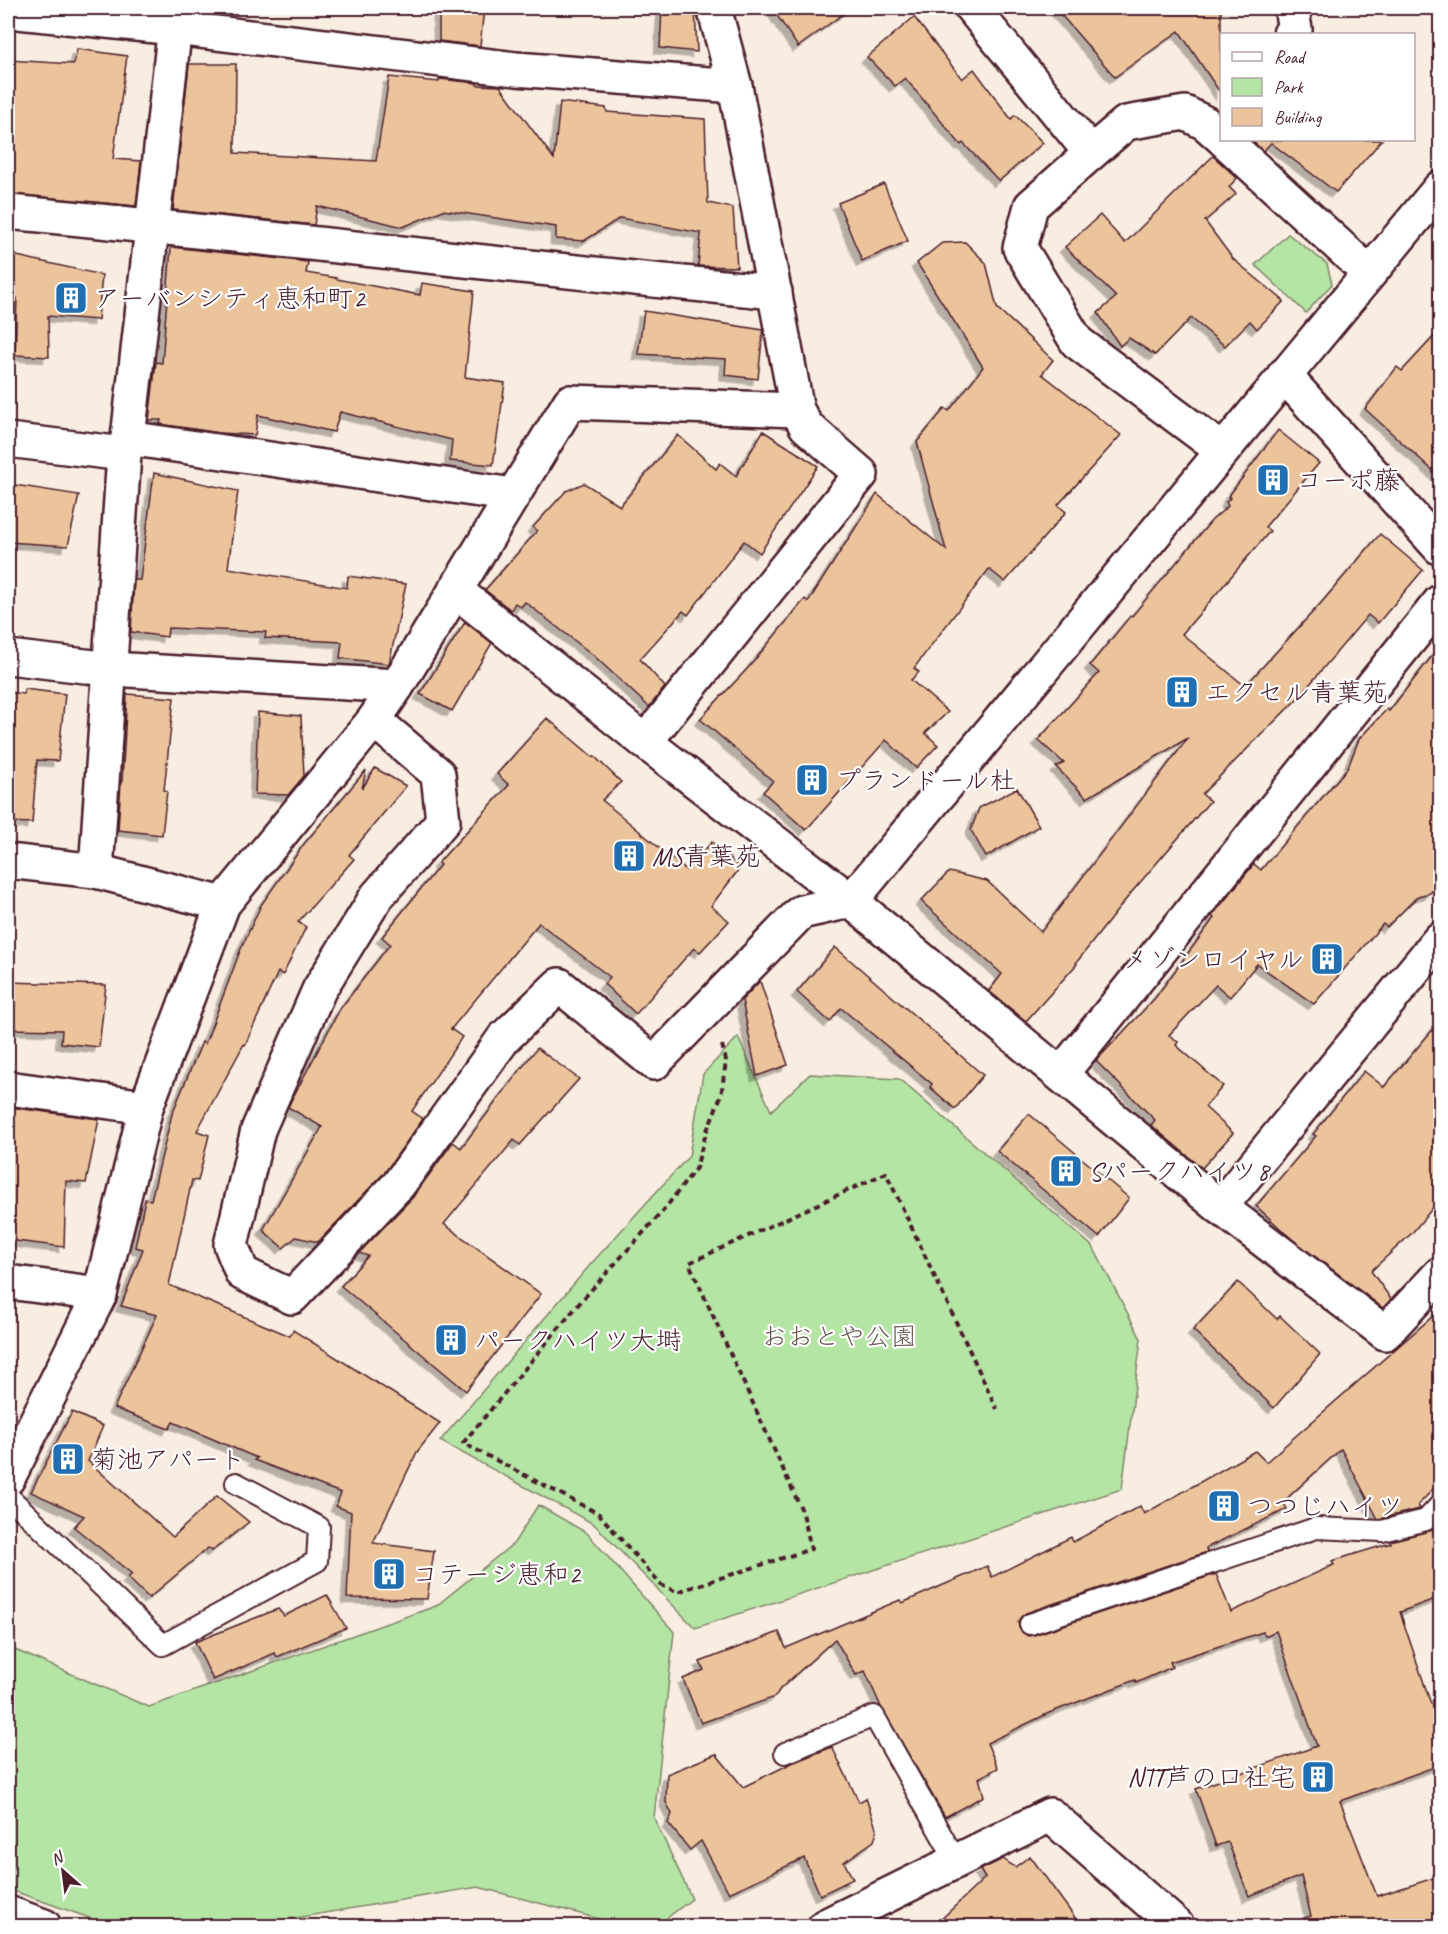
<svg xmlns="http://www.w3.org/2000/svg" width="1448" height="1934" viewBox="0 0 1448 1934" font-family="Caveat,'Klee One',sans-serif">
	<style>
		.green { fill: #b4e5a5; stroke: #7f8268; stroke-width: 1.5 }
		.building { fill: #ecc49c; stroke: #4a1f2b; stroke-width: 1.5; filter: url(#shadow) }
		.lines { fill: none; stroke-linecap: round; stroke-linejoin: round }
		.service-casing { stroke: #4a1f2b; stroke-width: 24 }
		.minor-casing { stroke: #4a1f2b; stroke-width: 38 }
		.tertiary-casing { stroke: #4a1f2b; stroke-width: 38 }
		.path { stroke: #4a1f2b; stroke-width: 4; stroke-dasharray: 6 4.5; stroke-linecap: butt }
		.service { stroke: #fff; stroke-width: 20 }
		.minor { stroke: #fff; stroke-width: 33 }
		.tertiary { stroke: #fff; stroke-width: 33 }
		.labels { text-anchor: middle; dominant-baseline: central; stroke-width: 4.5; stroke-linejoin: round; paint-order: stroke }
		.poi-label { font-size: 26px; fill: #4a1f2b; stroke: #fff; text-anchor: start }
		.park-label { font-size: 26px; fill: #6a5a50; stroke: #fff }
	</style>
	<defs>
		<filter id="shadow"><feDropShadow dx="-5.5" dy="5.5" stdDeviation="0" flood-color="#0004"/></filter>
	</defs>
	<rect width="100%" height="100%" fill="#f9ede1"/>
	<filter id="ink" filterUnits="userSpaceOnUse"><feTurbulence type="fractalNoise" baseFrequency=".0167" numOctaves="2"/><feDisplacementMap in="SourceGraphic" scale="12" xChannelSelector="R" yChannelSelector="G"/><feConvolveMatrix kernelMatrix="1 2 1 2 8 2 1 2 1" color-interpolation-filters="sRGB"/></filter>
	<g filter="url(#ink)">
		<g class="green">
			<polygon points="1288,234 1327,264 1332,284 1306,313 1255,265"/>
			<polygon points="738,1037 771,1111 810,1074 899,1079 1093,1247 1141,1339 1122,1489 695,1628 594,1524 440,1441 590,1265 689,1156 703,1074"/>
			<polygon points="538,1505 587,1533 674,1632 654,1818 692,1899 656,1926 626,1926 478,1887 248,1926 112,1926 8,1889 11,1862 8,1859 8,1647 149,1707 436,1606 514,1543"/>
		</g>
		<g class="building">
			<polygon points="439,8 484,8 480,46 439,41"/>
			<polygon points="662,8 695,8 697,52 660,48"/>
			<polygon points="772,8 851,8 798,47"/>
			<polygon points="1055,8 1221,8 1221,94 1179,31 1115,77"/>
			<polygon points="914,17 962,79 974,69 1011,119 1015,115 1043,143 999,181 963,143 961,145 905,78 895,86 867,57"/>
			<polygon points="77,49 127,56 113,159 141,161 136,206 8,194 8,60 74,64"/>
			<polygon points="189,64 236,64 235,153 376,161 389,77 439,82 439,79 477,83 477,85 500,86 554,159 560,102 606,108 607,112 705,119 708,203 733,208 737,267 698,266 701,233 620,218 584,241 556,239 556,227 443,210 403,227 317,206 314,225 173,210"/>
			<polygon points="1251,140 1382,140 1336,192 1271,143 1263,151"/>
			<polygon points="1213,156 1237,178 1229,187 1236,194 1205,221 1233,259 1284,301 1257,329 1250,321 1225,346 1191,318 1155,355 1129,338 1120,346 1098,313 1116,297 1065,247 1100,215 1125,243"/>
			<polygon points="884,184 908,241 862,261 838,203"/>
			<polygon points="965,242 986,263 997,308 1053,360 1042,374 1121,435 1058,505 1066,512 1005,582 989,569 914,668 919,672 911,680 948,712 925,733 938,745 916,768 886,740 806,830 763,792 773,781 700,719 748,668 805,599 808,602 877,494 946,550 917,442 945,408 949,411 983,367 917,263 942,243"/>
			<polygon points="171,247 308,262 306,273 336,278 336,279 420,295 422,283 474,291 465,377 505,383 493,465 450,461 452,440 340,412 334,432 258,415 255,435 220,433 160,424 161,420 149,420 156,362 162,363"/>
			<polygon points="8,254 102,275 98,320 48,316 49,357 15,355 17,298 8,298"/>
			<polygon points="644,311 763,330 758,379 725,375 726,359 638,354"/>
			<polygon points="1440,330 1440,477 1365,409 1397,367 1402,371"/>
			<polygon points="1278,430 1319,463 1265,527 1270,531 1182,634 1245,686 1322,602 1380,534 1423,570 1378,623 1368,615 1299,697 1202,794 1210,801 1131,893 1076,963 1077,964 1026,1021 989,991 1002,974 921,901 949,872 987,881 1041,932 1188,738 1087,798 1056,767 1064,763 1038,740 1099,673 1090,665 1131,615 1132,616 1212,520 1228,506 1226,502 1230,498 1228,497"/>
			<polygon points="763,431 818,466 760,553 744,541 688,615 683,611 640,659 665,687 649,707 593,655 525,602 521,607 515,603 511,610 485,590 537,531 533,527 566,491 584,483 620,506 678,435 716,469 720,463 736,476"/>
			<polygon points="154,473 238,491 228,568 347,588 348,576 406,584 389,664 340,658 342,642 265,638 266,632 168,628 167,637 131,632 134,580 140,580"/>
			<polygon points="8,484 79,495 68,546 8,542"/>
			<polygon points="465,622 492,643 452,711 420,694"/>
			<polygon points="1440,646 1440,881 1430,893 1418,896 1387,927 1383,924 1314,1004 1257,964 1230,997 1216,985 1169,1035 1178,1042 1176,1045 1223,1086 1205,1107 1233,1133 1202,1168 1151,1125 1155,1120 1096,1061 1155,998 1214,918 1212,916 1254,864 1261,870 1348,767 1359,739 1387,709 1389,711"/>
			<polygon points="24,689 65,694 58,761 37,760 32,823 8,822 8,692 24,694"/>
			<polygon points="127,694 174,698 164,790 167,791 162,835 118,830 121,782 122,782"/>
			<polygon points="258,712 301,716 304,776 288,795 255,794"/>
			<polygon points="547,718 593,757 594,756 621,782 602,800 686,870 712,842 740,868 711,906 729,921 700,952 694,948 636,1014 604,984 610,977 539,923 451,1029 462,1037 412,1111 423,1119 385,1172 318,1242 296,1237 283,1248 263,1230 322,1127 288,1107 292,1099 340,1009 390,944 382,937 440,865 438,863 509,785 497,774"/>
			<polygon points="375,768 406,786 349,855 354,859 298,922 306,927 283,975 278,972 245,1045 244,1044 197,1131 209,1135 198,1181 192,1180 169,1285 290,1336 293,1330 440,1423 417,1452 373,1543 434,1551 427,1599 347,1598 351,1512 336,1506 341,1493 254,1460 257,1458 173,1422 169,1429 114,1408 157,1315 121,1306 143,1249 135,1247 145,1199 151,1200 172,1114 202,1042 205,1044 240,951 261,905 304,844 366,770 362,789"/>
			<polygon points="1017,788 1039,826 986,857 971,830 979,808"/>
			<polygon points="835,947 983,1075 955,1109 930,1087 932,1084 841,1008 830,1022 797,992"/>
			<polygon points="760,981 788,1065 757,1076 742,1000"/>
			<polygon points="8,982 106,985 99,1047 61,1043 62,1030 8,1029"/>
			<polygon points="1440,1021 1440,1199 1412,1233 1371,1271 1391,1299 1383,1308 1292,1239 1256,1206 1316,1136 1313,1134 1364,1071 1384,1087"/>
			<polygon points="537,1048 579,1079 520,1145 514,1140 444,1224 541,1294 466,1391 341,1286 368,1256 359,1253 413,1197 453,1142 461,1148"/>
			<polygon points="8,1107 99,1119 86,1183 66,1181 64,1247 8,1240"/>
			<polygon points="1029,1114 1129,1198 1099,1237 997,1151"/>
			<polygon points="1238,1282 1277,1319 1280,1316 1320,1354 1274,1408 1193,1330"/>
			<polygon points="1440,1310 1440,1482 1418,1505 1420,1509 1378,1519 1341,1449 1283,1502 1287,1509 1206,1548 1207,1552 1026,1613 1021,1617 1018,1622 1019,1628 1023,1633 1028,1636 1034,1635 1216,1574 1231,1612 1334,1565 1332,1561 1391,1543 1390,1541 1433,1530 1440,1543 1440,1597 1400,1612 1431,1704 1440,1701 1440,1765 1340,1801 1377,1896 1440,1876 1440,1926 1304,1926 1302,1919 1311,1916 1301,1876 1249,1896 1228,1842 1216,1846 1196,1789 1317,1746 1276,1631 1265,1636 1263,1632 1170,1662 1172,1667 1136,1683 1135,1680 1049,1713 987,1743 998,1768 979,1778 984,1796 945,1817 881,1707 865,1671 856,1675 835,1639 780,1689 775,1697 701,1723 683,1679 704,1670 700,1662 779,1632 786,1648 900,1600 902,1603 987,1566 992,1577 1071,1537 1073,1542 1140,1506 1144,1514 1255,1451 1266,1462"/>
			<polygon points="72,1412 103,1426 88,1461 173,1537 217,1496 249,1522 212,1551 208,1548 149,1598 128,1578 132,1574 74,1527 84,1516 31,1492"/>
			<polygon points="327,1595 346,1628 277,1657 275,1653 213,1680 195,1642 278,1609 284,1616"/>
			<polygon points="832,1747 859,1802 866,1798 877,1831 874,1841 844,1862 853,1879 820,1895 804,1858 729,1893 701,1841 690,1850 668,1823 672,1814 666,1802 667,1774 716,1754 743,1787 792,1763"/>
			<polygon points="1030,1856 1081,1926 934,1926 985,1878 980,1870 1003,1859 1015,1867"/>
		</g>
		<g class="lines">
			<g class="service-casing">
				<g id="service">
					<polyline points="8,1496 163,1645 317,1561 319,1527 236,1483"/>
					<polyline points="1030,1624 1316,1528 1382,1531 1426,1520 1440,1505"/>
					<polyline points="785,1753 874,1716 956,1861"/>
				</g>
			</g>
			<g class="minor-casing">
				<g id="minor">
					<polyline points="972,8 1091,153 1126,123 1185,113 1205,123 1222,138"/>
					<polyline points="8,11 175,28 516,69 735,86"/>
					<polyline points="1290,34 1295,29 1291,8"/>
					<polyline points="1224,140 1369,273"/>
					<polyline points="1091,153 1031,206 1020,248 1077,342 1223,451"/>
					<path d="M8 212C264 236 519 268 775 292"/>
					<polyline points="1284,375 1440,548"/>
					<polyline points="128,438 513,495"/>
					<polyline points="455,590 645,742 851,901 1220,1207 1385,1333 1440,1274"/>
					<polyline points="8,657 111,669 397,686"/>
					<polyline points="374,720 438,774 443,821 377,896 319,990 258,1130 231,1245 242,1273 292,1297 399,1184 504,1038 559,985 654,1063 801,912 851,901 1440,188"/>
					<polyline points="645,742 861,474 806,426 797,410 735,86 714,8"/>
					<polyline points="8,861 96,871 223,904"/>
					<polyline points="96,871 124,454 128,438 177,8"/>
					<polyline points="1061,1074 1440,602"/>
					<polyline points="8,1088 146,1107"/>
					<polyline points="1220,1207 1440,939"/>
					<polyline points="8,1282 100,1294"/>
					<polyline points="8,1478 100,1294 146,1107 223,904 374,720 397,686 570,402 797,410"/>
					<polyline points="8,1913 44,1926"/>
					<polyline points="825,1926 1050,1815 1177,1926"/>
				</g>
			</g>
			<g class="tertiary-casing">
				<polyline id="tertiary" points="8,440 124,454"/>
			</g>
			<polyline class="path" points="722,1045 726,1061 721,1096 706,1133 696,1168 663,1211 583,1299 463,1443 599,1514 661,1585 677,1592 811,1549 803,1513 689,1263 886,1173 997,1409"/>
			<use href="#service" class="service"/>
			<use href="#minor" class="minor"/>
			<use href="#tertiary" class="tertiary"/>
		</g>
	</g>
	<defs>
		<g id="building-square" transform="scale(1.725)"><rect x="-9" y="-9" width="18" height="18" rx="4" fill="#1f6fb2" stroke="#fff"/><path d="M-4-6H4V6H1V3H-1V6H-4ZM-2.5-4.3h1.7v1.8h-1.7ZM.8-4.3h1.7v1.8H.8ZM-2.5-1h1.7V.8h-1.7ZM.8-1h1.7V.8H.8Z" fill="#fff"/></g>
	</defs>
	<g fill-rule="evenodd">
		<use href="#building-square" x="71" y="298"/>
		<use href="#building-square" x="1273" y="480"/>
		<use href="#building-square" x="1182" y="692"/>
		<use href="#building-square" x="812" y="780"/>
		<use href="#building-square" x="629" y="856"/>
		<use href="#building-square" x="1327" y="959"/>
		<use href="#building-square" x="1066" y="1171"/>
		<use href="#building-square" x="451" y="1340"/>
		<use href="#building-square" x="68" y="1459"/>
		<use href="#building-square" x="1224" y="1506"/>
		<use href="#building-square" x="389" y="1574"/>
		<use href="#building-square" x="1318" y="1777"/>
	</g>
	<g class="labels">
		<g class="poi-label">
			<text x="94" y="298">アーバンシティ恵和町2</text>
			<text x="1296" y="480">コーポ藤</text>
			<text x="1205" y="692">エクセル青葉苑</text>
			<text x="835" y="780">プランドール杜</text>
			<text x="652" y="856">MS青葉苑</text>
			<text x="1304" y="959" text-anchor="end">メゾンロイヤル</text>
			<text x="1089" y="1171">Sパークハイツ8</text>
			<text x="474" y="1340">パークハイツ大塒</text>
			<text x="91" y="1459">菊池アパート</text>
			<text x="1247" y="1506">つつじハイツ</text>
			<text x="412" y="1574">コテージ恵和2</text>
			<text x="1295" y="1777" text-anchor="end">NTT芦の口社宅</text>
		</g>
		<g class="park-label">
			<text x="839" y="1336">おおとや公園</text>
		</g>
	</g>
	<rect width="1448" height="1934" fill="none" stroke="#fff" stroke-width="30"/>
	<rect x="15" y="15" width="1418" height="1904" fill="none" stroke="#4a1f2b" stroke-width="2" filter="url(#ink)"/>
	<rect x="1220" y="33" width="195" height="108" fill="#ffffff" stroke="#b7a5aa" stroke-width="1.5"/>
	<rect x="1232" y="52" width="30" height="9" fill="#ffffff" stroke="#b7a5aa" stroke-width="1.5"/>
	<text x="1274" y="63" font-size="18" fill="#4a1f2b">Road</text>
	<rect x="1232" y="78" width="30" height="18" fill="#b4e5a5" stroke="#b7a5aa" stroke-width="1.5"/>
	<text x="1274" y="93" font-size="18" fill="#4a1f2b">Park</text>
	<rect x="1232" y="108" width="30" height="18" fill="#ecc49c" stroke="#b7a5aa" stroke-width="1.5"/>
	<text x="1274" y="123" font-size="18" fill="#4a1f2b">Building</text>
	<g transform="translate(63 1871) rotate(332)" stroke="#ffffff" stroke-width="4.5" paint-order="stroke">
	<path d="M0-4.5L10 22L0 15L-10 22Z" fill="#4a1f2b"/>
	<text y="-9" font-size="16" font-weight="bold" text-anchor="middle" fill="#4a1f2b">N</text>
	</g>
</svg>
